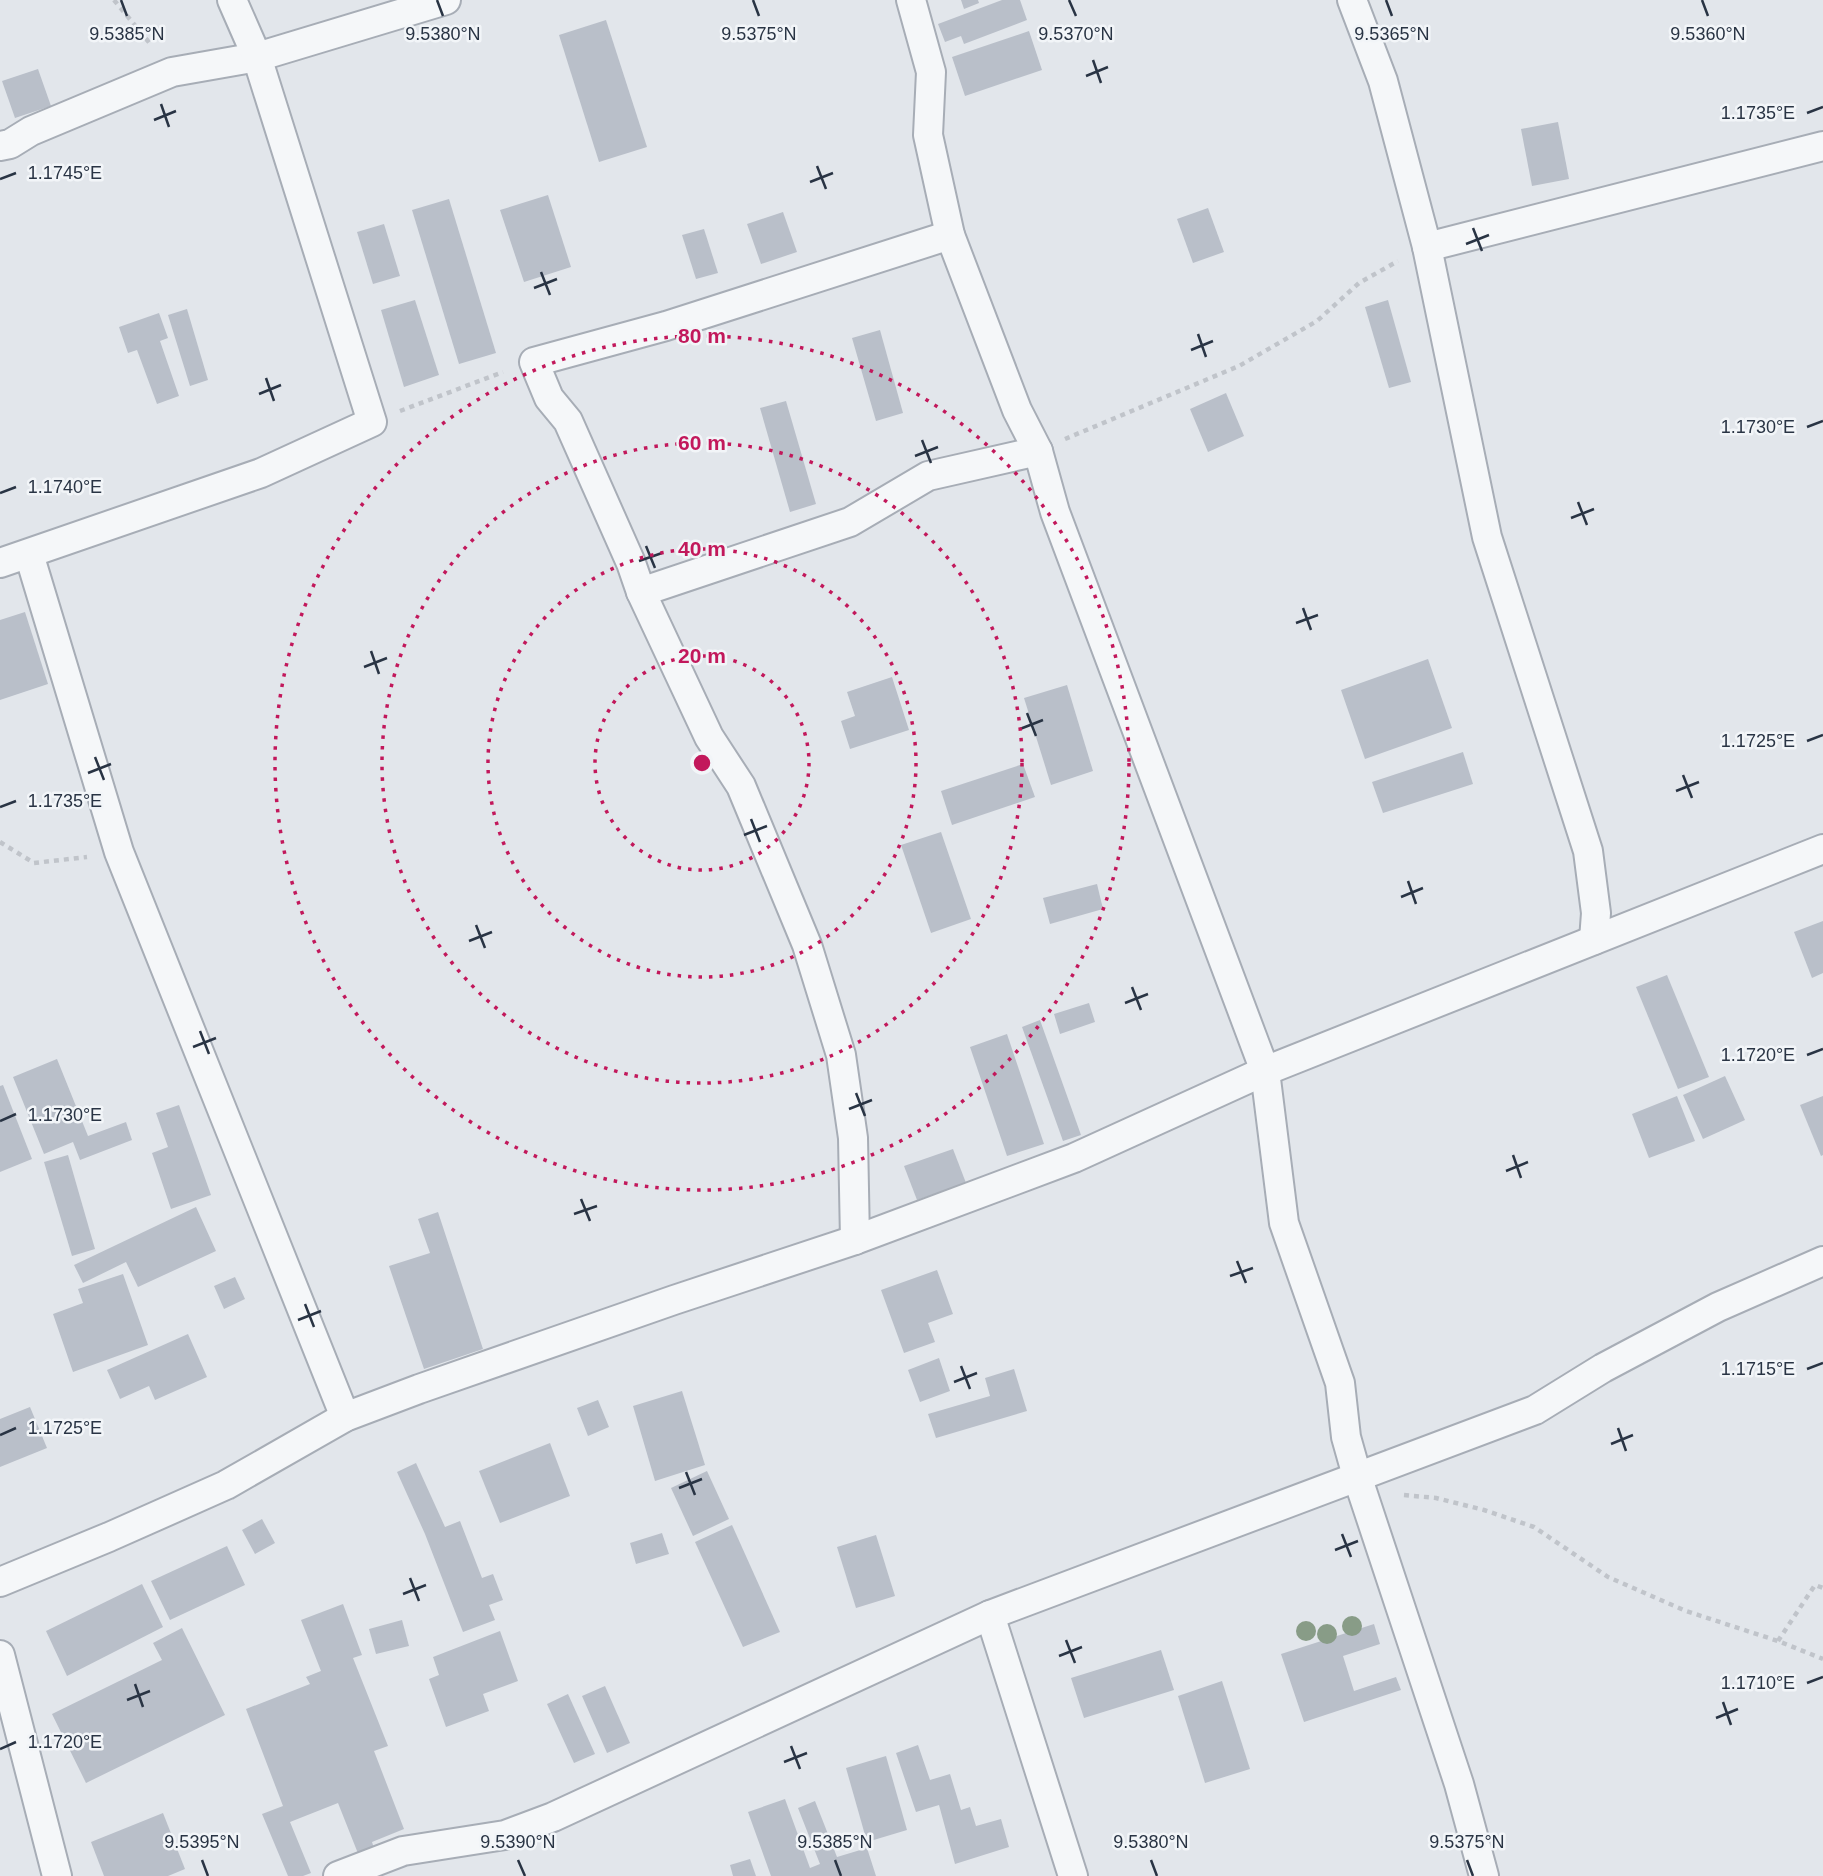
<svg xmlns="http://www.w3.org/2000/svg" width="1823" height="1876" font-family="Arial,sans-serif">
  <rect width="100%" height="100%" fill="#e2e6eb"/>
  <!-- building -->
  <g fill="#b9bfc9">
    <polygon points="961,0 978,0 979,3 964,9"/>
    <polygon points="1002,0 1020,0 1027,20 964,44 961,36 945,42 938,24"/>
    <polygon points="606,20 647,147 599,162 559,35"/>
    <polygon points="1029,31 1042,70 965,96 952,57"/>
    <polygon points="38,69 51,106 15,118 2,81"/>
    <polygon points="1558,122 1569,179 1532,186 1521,129"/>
    <polygon points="548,195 571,267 524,282 500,210"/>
    <polygon points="449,199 496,353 459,364 412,210"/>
    <polygon points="1208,208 1224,252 1193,263 1177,219"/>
    <polygon points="783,212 797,252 761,264 747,224"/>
    <polygon points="384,224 400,276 373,284 357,232"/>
    <polygon points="704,229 718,273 696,279 682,235"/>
    <polygon points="415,300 439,375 404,387 381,310"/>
    <polygon points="1388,300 1411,382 1389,388 1365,307"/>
    <polygon points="187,309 208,380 190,386 168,315"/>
    <polygon points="159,313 168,338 160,341 179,396 157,404 137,350 128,353 119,327"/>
    <polygon points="880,330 903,413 876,421 852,338"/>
    <polygon points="1226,393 1244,436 1208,452 1190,409"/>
    <polygon points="786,401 816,504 790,512 760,408"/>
    <polygon points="25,612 48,684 0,700 0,620"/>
    <polygon points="1428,659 1452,728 1365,759 1341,690"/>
    <polygon points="892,677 909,730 850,749 841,721 855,716 847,692"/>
    <polygon points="1067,685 1093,771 1051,785 1024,698"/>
    <polygon points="1463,752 1473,784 1383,813 1372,782"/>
    <polygon points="1023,764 1035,797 952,825 941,791"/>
    <polygon points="941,832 971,919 931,933 901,845"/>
    <polygon points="1097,884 1103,909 1050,924 1043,898"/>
    <polygon points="1823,921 1823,973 1812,978 1794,932"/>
    <polygon points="1667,975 1709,1077 1678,1089 1636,987"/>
    <polygon points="1089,1003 1095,1022 1060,1034 1054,1014"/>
    <polygon points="1040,1020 1081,1135 1063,1141 1022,1027"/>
    <polygon points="1007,1034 1044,1144 1007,1156 970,1047"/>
    <polygon points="57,1059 88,1136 126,1122 132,1140 80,1160 73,1142 44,1154 13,1077"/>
    <polygon points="1725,1076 1745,1120 1703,1139 1683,1095"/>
    <polygon points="3,1085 32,1159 0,1172 0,1086"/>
    <polygon points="1677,1096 1695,1141 1649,1158 1632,1114"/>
    <polygon points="1823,1096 1823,1155 1821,1156 1800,1105"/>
    <polygon points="179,1105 211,1195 171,1209 152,1153 168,1147 156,1113"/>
    <polygon points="953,1149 966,1183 917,1200 904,1166"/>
    <polygon points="68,1155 95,1249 72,1256 44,1162"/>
    <polygon points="196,1207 216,1251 138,1287 126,1262 83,1283 74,1265"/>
    <polygon points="438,1212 483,1349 424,1369 389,1266 430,1253 418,1219"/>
    <polygon points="937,1270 953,1314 928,1323 935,1342 904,1353 881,1290"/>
    <polygon points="123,1274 148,1345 73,1372 53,1314 83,1303 78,1289"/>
    <polygon points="235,1277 245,1299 224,1309 214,1286"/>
    <polygon points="188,1334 207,1377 155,1400 149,1386 120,1399 107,1370"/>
    <polygon points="939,1358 950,1391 920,1402 908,1370"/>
    <polygon points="1014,1369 1027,1411 936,1438 928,1414 990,1396 985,1378"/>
    <polygon points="682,1391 705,1465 655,1481 633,1406"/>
    <polygon points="598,1400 609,1427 588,1436 577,1408"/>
    <polygon points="30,1407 47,1448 0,1467 0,1419"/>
    <polygon points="550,1443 570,1496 500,1523 479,1471"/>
    <polygon points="416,1463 445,1527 460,1521 482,1578 493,1574 503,1600 489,1605 495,1620 463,1632 425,1534 397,1472"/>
    <polygon points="707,1471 729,1519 693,1536 671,1488"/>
    <polygon points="262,1519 275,1543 255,1554 242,1530"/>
    <polygon points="732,1525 780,1632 743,1647 695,1542"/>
    <polygon points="662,1533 669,1554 636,1564 630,1543"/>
    <polygon points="876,1535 895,1596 856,1608 837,1547"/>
    <polygon points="227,1546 245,1585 170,1620 151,1581"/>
    <polygon points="142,1584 163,1627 67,1676 46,1631"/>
    <polygon points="343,1604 362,1655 353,1658 388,1746 374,1751 404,1829 372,1842 376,1855 361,1861 338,1803 290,1822 311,1873 303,1876 288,1876 262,1814 283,1806 246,1709 310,1684 306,1677 321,1671 301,1620"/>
    <polygon points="402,1620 409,1646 376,1654 369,1629"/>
    <polygon points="1374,1624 1380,1644 1343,1656 1354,1691 1396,1677 1401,1690 1304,1722 1281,1654"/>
    <polygon points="182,1628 225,1715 86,1783 52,1714 162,1660 153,1643"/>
    <polygon points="500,1631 518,1681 483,1694 489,1711 446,1727 429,1679 439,1675 433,1657"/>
    <polygon points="1161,1650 1174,1690 1084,1718 1071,1678"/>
    <polygon points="1222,1681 1250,1769 1205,1783 1178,1696"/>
    <polygon points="605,1686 630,1743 607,1753 582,1696"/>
    <polygon points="568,1694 595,1754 574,1763 547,1704"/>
    <polygon points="918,1745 930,1780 950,1774 961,1810 970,1807 976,1826 1001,1819 1009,1847 955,1864 939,1805 916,1812 896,1753"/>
    <polygon points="886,1756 907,1830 867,1842 846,1768"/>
    <polygon points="785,1799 810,1868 820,1864 798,1808 815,1801 837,1857 867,1848 876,1876 771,1876 748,1812"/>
    <polygon points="163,1813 185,1869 168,1876 104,1876 91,1842"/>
    <polygon points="750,1859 756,1876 733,1876 730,1865"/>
  </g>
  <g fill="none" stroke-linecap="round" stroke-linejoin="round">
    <!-- minor casing -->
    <g stroke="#a7adb6" stroke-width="32">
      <g id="minor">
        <polyline points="911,0 931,72 928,135 950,235 1017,410 1038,451 1055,512 1265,1071 1284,1223 1340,1383 1346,1437 1357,1476 1459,1784 1484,1876"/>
        <polyline points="1352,0 1383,81 1427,247 1487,537 1588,851 1596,913 1594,940"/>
        <polyline points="0,146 10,144 31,131 172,72 257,57 446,0"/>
        <polyline points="1427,247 1823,146"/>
        <polyline points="29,554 119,852 345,1417"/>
        <polyline points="0,563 261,473 372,422 257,57 232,0"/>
        <polyline points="641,592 850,522 928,476 1038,451"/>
        <polyline points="855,1240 853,1138 841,1055 807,945 741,786 709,737 641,592 631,563 568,421 549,398 534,362 666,326 950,235"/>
        <polyline points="0,1582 109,1537 226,1485 345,1417 419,1389 674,1300 855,1240 1074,1158 1265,1071 1823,849"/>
        <polyline points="990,1615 1073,1876"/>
        <polyline points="0,1655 57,1876"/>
        <polyline points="338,1876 403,1851 505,1835 553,1817 990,1615 1535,1410 1603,1368 1718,1307 1823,1261"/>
      </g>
    </g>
    <!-- path -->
    <g stroke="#c0c4ca" stroke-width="4.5" stroke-dasharray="5 5" stroke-linecap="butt">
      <polyline points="114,0 152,46"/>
      <polyline points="400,411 503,372"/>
      <polyline points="1065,439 1239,366 1317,321 1359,283 1398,261"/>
      <polyline points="0,842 34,863 87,857"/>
      <polyline points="1404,1495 1436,1498 1484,1510 1534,1527 1608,1577 1686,1611 1778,1641 1823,1659"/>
      <polyline points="1778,1641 1815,1585 1823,1588"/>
    </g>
    <!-- minor -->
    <use href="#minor" stroke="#f5f7f9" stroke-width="28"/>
  </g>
  <!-- trees -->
  <g fill="#889c87">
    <circle cx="1352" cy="1626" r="10"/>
    <circle cx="1306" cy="1631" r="10"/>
    <circle cx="1327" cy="1634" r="10"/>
  </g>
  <!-- ticks -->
  <path fill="none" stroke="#293444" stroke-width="2.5" d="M121 0 127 16M437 0 443 16M753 0 759 16M1069 0 1076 16M1386 0 1392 16M1702 0 1708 16M1093 60 1101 83M1086 76 1108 67M161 104 169 127M1807 113 1823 107M154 120 176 111M817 166 826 189M0 179 16 173M810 182 833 173M1473 228 1482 251M1466 244 1489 235M541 272 550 295M534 288 557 279M1198 334 1206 357M1191 350 1213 341M266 378 274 401M259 394 281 385M1807 427 1823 421M922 440 931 463M915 456 938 447M0 493 16 487M1578 502 1587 525M1571 518 1594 509M646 546 655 568M639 561 662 553M1303 608 1311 630M1296 623 1318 615M371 651 379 674M364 667 387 658M1027 713 1036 736M1020 729 1043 720M1807 741 1823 735M95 757 104 780M88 773 111 764M1683 775 1692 798M1676 791 1699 782M0 807 16 801M751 819 760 842M744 835 767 826M1408 881 1416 904M1401 897 1423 888M476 925 485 948M469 941 492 932M1132 987 1141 1010M1125 1003 1148 994M200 1031 209 1054M193 1047 216 1038M1807 1055 1823 1049M856 1093 865 1116M849 1109 872 1100M0 1121 16 1114M1513 1155 1521 1178M1506 1171 1528 1162M581 1199 590 1221M574 1214 597 1206M1237 1261 1246 1283M1230 1276 1253 1268M305 1304 314 1327M298 1320 321 1311M961 1366 970 1389M1807 1369 1823 1363M954 1382 977 1373M1618 1428 1626 1451M0 1435 16 1428M1611 1444 1633 1435M686 1472 695 1495M679 1488 702 1479M1342 1534 1351 1557M1335 1550 1358 1541M410 1578 419 1601M403 1594 426 1585M1066 1640 1075 1663M1059 1656 1082 1647M1807 1683 1823 1677M135 1684 143 1707M127 1700 150 1691M1723 1702 1731 1725M1716 1718 1738 1709M791 1746 800 1769M0 1749 16 1742M784 1762 807 1753M202 1860 208 1876M518 1860 525 1876M835 1860 841 1876M1151 1860 1157 1876M1467 1860 1473 1876"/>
  <!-- distance rings -->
  <g fill="none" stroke="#c2185b" stroke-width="3.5" stroke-dasharray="3.5 7">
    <circle cx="702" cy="763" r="107"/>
    <circle cx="702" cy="763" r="214"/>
    <circle cx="702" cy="763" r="320"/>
    <circle cx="702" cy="763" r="427"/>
  </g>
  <g font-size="18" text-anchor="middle" fill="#293444" stroke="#f2f5f8" stroke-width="5" stroke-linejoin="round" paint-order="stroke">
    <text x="127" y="40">9.5385°N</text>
    <text x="443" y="40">9.5380°N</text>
    <text x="759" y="40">9.5375°N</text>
    <text x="1076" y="40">9.5370°N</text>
    <text x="1392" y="40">9.5365°N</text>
    <text x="1708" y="40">9.5360°N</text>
    <text x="1758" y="119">1.1735°E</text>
    <text x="65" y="179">1.1745°E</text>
    <text x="1758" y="433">1.1730°E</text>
    <text x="65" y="493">1.1740°E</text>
    <text x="1758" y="747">1.1725°E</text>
    <text x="65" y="807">1.1735°E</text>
    <text x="1758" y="1061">1.1720°E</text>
    <text x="65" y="1121">1.1730°E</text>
    <text x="1758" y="1375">1.1715°E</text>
    <text x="65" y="1434">1.1725°E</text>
    <text x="1758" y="1689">1.1710°E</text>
    <text x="65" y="1748">1.1720°E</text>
    <text x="202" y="1848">9.5395°N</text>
    <text x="518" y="1848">9.5390°N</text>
    <text x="835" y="1848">9.5385°N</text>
    <text x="1151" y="1848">9.5380°N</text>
    <text x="1467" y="1848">9.5375°N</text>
  </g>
  <circle cx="702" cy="763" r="10" fill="#c2185b" stroke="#f2f5f8" stroke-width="3.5"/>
  <g font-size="21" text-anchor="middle" font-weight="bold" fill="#c2185b" stroke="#f2f5f8" stroke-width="5" stroke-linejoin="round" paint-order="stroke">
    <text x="702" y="343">80 m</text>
    <text x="702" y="450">60 m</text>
    <text x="702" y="556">40 m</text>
    <text x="702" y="663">20 m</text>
  </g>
</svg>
